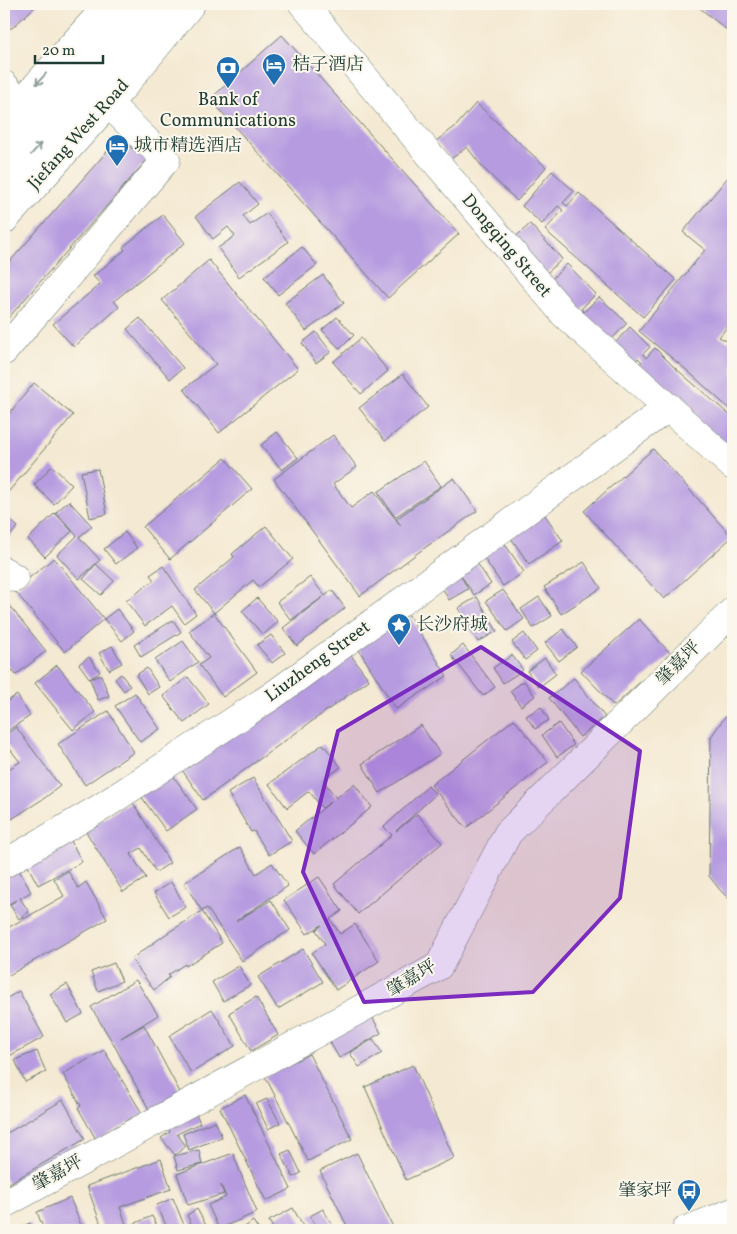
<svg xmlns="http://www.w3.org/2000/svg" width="737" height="1234" font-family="Vollkorn,'Noto Serif SC',serif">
  <rect width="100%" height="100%" fill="#fbf7ec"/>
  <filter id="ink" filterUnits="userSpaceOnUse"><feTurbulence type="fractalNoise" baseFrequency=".02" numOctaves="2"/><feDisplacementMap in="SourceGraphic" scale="10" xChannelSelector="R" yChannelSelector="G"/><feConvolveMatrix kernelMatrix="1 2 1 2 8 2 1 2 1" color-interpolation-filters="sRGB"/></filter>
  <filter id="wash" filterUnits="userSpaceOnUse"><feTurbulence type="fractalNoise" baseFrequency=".0096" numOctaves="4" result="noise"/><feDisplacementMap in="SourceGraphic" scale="20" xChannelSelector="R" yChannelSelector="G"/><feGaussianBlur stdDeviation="1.12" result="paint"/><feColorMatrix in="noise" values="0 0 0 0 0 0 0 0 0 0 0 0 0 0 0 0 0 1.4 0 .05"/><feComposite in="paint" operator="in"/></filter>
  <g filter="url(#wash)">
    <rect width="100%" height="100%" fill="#f4e9d2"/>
    <g id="blocks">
      <!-- building -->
      <g fill="#b69be0">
        <polygon points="4,4 38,4 12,28 4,28"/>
        <polygon points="695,4 733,4 733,35"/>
        <polygon points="282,35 459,234 388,298 210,99"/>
        <polygon points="476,103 546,167 517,201 483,168 467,147 451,159 436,141 456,126"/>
        <polygon points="119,138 147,160 4,323 4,268"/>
        <polygon points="552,171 574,191 563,203 567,206 579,193 676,280 643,317 545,230 563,210 558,206 542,224 522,206"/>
        <polygon points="733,171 733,320 719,337 733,344 733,412 690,373 639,331 705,250 683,232"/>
        <polygon points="240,182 258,204 243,216 250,225 267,213 288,242 239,277 218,248 235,236 228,227 213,239 196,216"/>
        <polygon points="163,215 185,243 114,301 119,307 74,347 53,324 100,284 93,276 125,250 123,247"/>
        <polygon points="530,224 562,259 547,273 552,279 567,264 596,294 581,309 584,312 599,297 627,323 611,340 614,344 630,327 650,347 643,354 646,358 655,348 674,367 733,418 733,455 636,367 642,362 638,358 631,365 511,241"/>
        <polygon points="302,247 317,265 278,295 264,277"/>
        <polygon points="209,260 298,369 219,433 184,389 216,364 162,300"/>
        <polygon points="323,275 344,303 306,331 285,303"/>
        <polygon points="337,317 354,335 340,349 322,330"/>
        <polygon points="140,318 183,368 170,379 127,329"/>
        <polygon points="316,332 331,352 316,363 302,343"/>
        <polygon points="361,338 388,371 361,394 333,362"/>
        <polygon points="403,374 428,407 385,441 359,408"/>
        <polygon points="34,383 73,415 4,497 4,420"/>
        <polygon points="277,432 298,458 282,470 261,445"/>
        <polygon points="333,435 357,467 333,484 351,508 374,491 401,526 396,519 454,478 477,511 419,552 360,596 274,479"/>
        <polygon points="653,449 732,537 664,599 584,511"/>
        <polygon points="225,458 252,489 170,559 143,527"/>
        <polygon points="424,461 441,486 395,517 378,492"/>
        <polygon points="52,466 72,485 54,504 34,485"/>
        <polygon points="98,469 107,514 90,518 81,472"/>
        <polygon points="69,501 92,526 79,537 100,560 79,579 57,555 77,536 56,512"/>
        <polygon points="540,508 563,541 529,564 506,531"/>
        <polygon points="55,513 72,531 45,557 28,539"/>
        <polygon points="4,514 18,527 4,542"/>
        <polygon points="266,526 293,559 259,587 253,580 214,613 257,672 223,697 199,665 209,658 189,631 214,613 195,590 234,557 232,554"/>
        <polygon points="125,532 137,548 116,564 104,549"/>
        <polygon points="500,537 524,572 503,586 479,551"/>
        <polygon points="473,557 491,584 474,595 460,574 468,589 449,600 438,580"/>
        <polygon points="54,558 104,619 117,609 134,631 122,641 104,619 65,652 14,590"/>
        <polygon points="584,562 601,588 561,614 544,587"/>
        <polygon points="96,564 114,581 101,595 83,579"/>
        <polygon points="163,566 196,614 184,623 172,606 145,626 126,601 154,580 150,575"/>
        <polygon points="310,577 325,596 332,590 345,608 297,646 283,628 323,597 291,620 277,602"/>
        <polygon points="503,590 524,619 507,631 486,601"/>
        <polygon points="477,597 497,631 478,642 458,608"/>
        <polygon points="539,597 552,616 533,628 521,609"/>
        <polygon points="257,598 278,622 263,635 242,611"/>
        <polygon points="4,599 46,651 16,675 4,660"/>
        <polygon points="405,609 447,676 396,709 354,642"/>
        <polygon points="639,619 671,654 614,706 581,671"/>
        <polygon points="173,620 181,632 141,657 134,645"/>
        <polygon points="563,629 577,647 559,661 545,643"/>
        <polygon points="524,633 537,651 525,660 512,642"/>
        <polygon points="271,635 285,653 272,663 257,645"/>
        <polygon points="183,641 198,662 170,682 155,660"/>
        <polygon points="463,645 495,687 483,696 451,655"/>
        <polygon points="112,646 122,663 109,670 99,653"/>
        <polygon points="345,647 369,680 203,800 180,767"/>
        <polygon points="512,655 523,670 503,683 493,668"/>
        <polygon points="89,657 100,672 90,679 79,664"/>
        <polygon points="545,658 556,674 539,687 527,671"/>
        <polygon points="57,665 95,712 73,730 35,683"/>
        <polygon points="147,668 159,687 148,694 136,675"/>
        <polygon points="121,674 130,686 124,691 115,679"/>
        <polygon points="101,675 109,696 98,700 90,679"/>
        <polygon points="188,677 209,704 184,723 163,696"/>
        <polygon points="574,678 605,717 580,737 549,698"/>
        <polygon points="524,681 535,696 521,706 510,691"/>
        <polygon points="135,693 160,729 140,742 115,706"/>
        <polygon points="17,695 30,716 4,733 4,703"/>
        <polygon points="541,707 549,720 535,729 526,716"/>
        <polygon points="108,711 134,752 85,785 58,744"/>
        <polygon points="733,712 733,903 720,890 709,876 711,737 724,718"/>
        <polygon points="514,719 548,762 466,828 431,785"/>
        <polygon points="559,723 574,745 557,757 542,735"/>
        <polygon points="421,725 440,754 380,793 362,764"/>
        <polygon points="16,727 60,786 46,797 4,824 4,772 20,762 4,741 4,736"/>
        <polygon points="323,744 341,767 323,780 336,798 354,784 372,807 314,854 295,831 332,801 322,808 309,791 287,808 269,784"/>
        <polygon points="169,770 197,809 166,831 138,792"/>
        <polygon points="253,778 292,841 269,855 254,831 251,832 228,793"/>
        <polygon points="428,786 436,794 396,831 417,814 442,843 358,914 334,884 392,835 384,827"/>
        <polygon points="132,801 170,863 156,872 141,848 131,854 146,878 123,892 85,830"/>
        <polygon points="68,835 82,862 38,885 24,859"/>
        <polygon points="240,847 256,874 272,863 288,886 236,921 271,900 290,930 242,961 207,908 202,911 184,883"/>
        <polygon points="17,866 31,892 20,898 29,912 19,919 10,905 16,900 4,907 4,874"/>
        <polygon points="68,871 78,888 86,882 107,919 4,978 4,930 64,896 54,879"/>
        <polygon points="319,877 342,911 330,919 340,934 355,924 379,961 336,990 312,953 325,944 316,930 322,925 307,934 284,900"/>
        <polygon points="171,882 186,907 169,917 154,893"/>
        <polygon points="202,911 222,943 186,966 185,964 168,975 170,977 154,990 131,959 166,934"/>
        <polygon points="303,949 323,982 278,1009 258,977"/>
        <polygon points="114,963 122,981 98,991 91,972"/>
        <polygon points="239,966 250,985 223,1001 212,982"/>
        <polygon points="136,980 158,1015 121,1038 144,1025 183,1098 152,1115 113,1043 91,1007"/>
        <polygon points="67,984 83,1014 67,1023 50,994"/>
        <polygon points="19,991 44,1037 4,1059 4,1000"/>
        <polygon points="256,997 278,1035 251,1051 229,1013"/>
        <polygon points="212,1009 235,1046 191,1073 169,1036"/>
        <polygon points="369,1011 381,1033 339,1058 326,1035"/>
        <polygon points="373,1039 382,1053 359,1067 350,1053"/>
        <polygon points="104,1050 143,1115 97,1141 78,1108 81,1106 63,1074"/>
        <polygon points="37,1051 46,1072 25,1082 15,1060"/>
        <polygon points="309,1054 352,1139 308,1161 265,1076"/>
        <polygon points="413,1065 454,1158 406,1180 365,1087"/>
        <polygon points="245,1095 291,1189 266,1201 220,1108"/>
        <polygon points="267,1099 280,1123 268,1129 256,1104"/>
        <polygon points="63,1100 85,1139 8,1184 4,1177 4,1135"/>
        <polygon points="194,1109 200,1123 177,1134 186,1146 175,1155 161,1138 170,1132 166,1123"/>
        <polygon points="215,1121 222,1137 189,1150 183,1134"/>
        <polygon points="199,1150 202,1164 178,1170 174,1156"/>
        <polygon points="290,1150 301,1173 293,1177 281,1154"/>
        <polygon points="233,1153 241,1174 257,1212 219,1229 208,1205 226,1197 221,1185 224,1194 188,1205 177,1174"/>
        <polygon points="357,1153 393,1227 387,1230 349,1230 320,1171"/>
        <polygon points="161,1159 171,1189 120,1207 127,1227 119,1230 103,1230 87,1186"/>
        <polygon points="70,1198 83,1230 44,1230 37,1212"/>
        <polygon points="173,1198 186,1230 168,1230 157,1205"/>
        <polygon points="293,1208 305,1230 274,1230 269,1221"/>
        <polygon points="197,1209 207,1227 201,1230 194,1230 187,1215"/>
        <polygon points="323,1209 335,1230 318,1230 310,1216"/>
        <polygon points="152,1216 159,1230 131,1230 129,1226"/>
        <polygon points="253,1221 259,1230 244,1230 242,1229"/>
        <polygon points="30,1223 33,1230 14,1230"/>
      </g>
    </g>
  </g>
  <g filter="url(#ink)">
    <use href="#blocks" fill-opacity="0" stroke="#6a796b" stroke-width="1"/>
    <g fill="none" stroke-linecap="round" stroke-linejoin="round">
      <!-- minor casing -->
      <g stroke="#6a796b" stroke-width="29">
        <g id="minor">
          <polyline points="303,4 564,314 733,466"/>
          <polyline points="4,85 20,103"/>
          <polyline points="4,155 135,4"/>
          <polyline points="4,186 104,71 165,4"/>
          <polyline points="4,351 166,160 108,103"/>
          <polyline points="4,571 15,578"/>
          <polyline points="4,864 100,808 272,696 669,407"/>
          <polyline points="4,1204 439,966 508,833 733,611"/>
        </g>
      </g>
      <!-- major casing -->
      <g stroke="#6a796b" stroke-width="29">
        <g id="major">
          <polyline points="4,122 109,4"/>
          <polyline points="4,220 122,88 191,4"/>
          <polyline points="686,1230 733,1212"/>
        </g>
      </g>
      <!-- minor -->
      <use href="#minor" stroke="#fff" stroke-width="28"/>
      <!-- major -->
      <use href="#major" stroke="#fff" stroke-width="28"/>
    </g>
    <!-- one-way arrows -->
    <defs><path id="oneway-shaft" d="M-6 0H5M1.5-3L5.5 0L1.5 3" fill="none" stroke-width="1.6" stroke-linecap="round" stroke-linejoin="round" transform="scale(1.25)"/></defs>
    <g stroke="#8f9e9a">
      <use href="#oneway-shaft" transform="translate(41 79) rotate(132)"/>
      <use href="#oneway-shaft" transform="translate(36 149) rotate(-49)"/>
    </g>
  </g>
  <!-- marked area -->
  <path fill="#7b2cbf" fill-opacity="0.2" stroke="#7b2cbf" stroke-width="4" stroke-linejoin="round" d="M481 647 640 751 620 898 533 992 364 1002 303 872 338 731Z"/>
  <!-- icons -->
  <defs>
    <g id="hotel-pin" transform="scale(1.25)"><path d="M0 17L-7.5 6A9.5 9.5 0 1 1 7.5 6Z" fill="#1f6fb2" stroke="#fbf7ec"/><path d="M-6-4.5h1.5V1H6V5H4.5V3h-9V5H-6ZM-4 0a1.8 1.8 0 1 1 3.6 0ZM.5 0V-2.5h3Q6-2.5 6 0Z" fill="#fff"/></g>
    <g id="bank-pin" transform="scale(1.25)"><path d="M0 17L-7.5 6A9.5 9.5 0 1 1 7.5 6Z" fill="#1f6fb2" stroke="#fbf7ec"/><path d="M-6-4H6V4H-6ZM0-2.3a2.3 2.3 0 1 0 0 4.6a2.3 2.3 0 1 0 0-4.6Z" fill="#fff"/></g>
    <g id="sight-pin" transform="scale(1.25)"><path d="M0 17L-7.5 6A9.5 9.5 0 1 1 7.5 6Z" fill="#1f6fb2" stroke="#fbf7ec"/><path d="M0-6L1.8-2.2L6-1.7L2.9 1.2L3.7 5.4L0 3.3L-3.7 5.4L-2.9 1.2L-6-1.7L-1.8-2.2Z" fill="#fff"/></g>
    <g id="bus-pin" transform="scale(1.25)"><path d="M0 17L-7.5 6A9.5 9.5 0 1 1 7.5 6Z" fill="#1f6fb2" stroke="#fbf7ec"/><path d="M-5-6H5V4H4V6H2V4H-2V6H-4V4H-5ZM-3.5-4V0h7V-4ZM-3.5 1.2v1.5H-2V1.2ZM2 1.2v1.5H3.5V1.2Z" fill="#fff"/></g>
  </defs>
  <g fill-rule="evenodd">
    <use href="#hotel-pin" x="274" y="65"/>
    <use href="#bank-pin" x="228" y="68"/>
    <use href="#hotel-pin" x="117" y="146"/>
    <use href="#sight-pin" x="399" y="625"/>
    <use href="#bus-pin" x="689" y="1191"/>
  </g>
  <g text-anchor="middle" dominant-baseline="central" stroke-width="4" stroke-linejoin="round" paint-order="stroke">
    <!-- poi labels -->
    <g font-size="18" fill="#1f3d34" stroke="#fbf7ec" text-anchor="start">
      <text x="292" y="65">桔子酒店</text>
      <text x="228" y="100" text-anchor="middle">Bank of<tspan x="228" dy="21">Communications</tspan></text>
      <text x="134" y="146">城市精选酒店</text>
      <text x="416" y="625">长沙府城</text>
      <text x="672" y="1191" text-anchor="end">肇家坪</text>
    </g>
    <!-- street labels -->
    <g font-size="18" fill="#1f3d34" stroke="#fbf7ec">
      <text transform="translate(79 135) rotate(-48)">Jiefang West Road</text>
      <text transform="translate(506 246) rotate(50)">Dongqing Street</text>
      <text transform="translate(318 662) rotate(-36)">Liuzheng Street</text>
      <text transform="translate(679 664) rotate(-45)">肇嘉坪</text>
      <text transform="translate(412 979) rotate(-31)">肇嘉坪</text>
      <text transform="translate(58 1174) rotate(-29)">肇嘉坪</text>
    </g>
  </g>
  <!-- margin -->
  <rect width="737" height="1234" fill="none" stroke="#fbf7ec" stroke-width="20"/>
  <!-- scale -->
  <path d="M35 55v8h68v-8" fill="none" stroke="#1f3d34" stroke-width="2.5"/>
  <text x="42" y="55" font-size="15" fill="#1f3d34" stroke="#fbf7ec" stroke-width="4" paint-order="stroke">20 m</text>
</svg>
